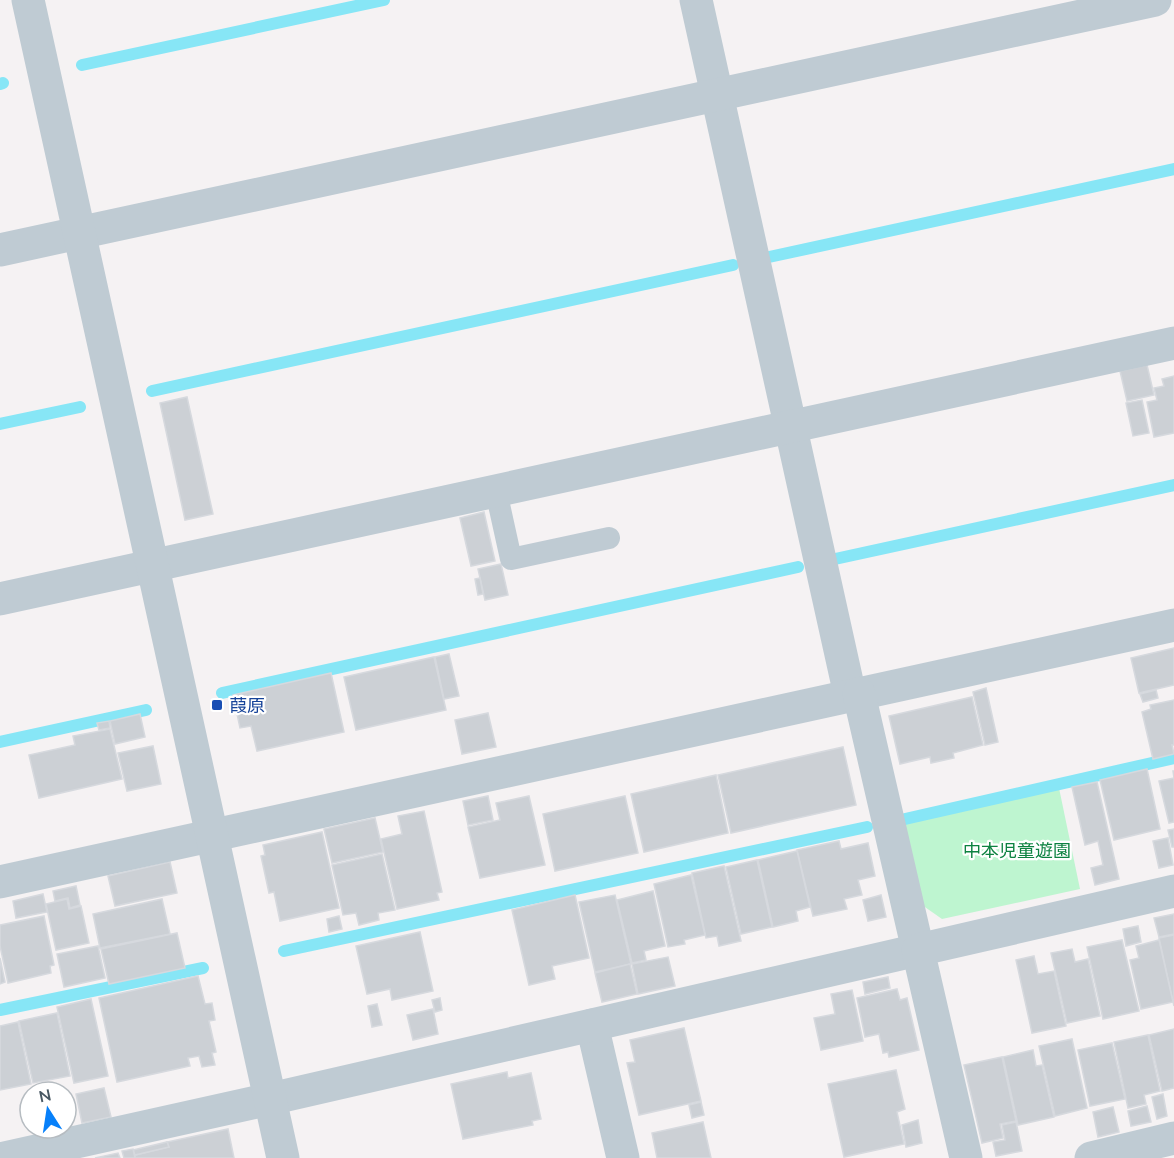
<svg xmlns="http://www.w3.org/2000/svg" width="1174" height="1158" font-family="Mulish,'Noto Sans JP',sans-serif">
  <rect width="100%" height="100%" fill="#f5f2f3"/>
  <!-- green -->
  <polygon fill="#bef5d0" points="1059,788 1080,889 942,919 922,905 904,822"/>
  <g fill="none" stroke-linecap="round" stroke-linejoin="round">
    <!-- stream -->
    <g stroke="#87e6f6" stroke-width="12">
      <polyline points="82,65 384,0"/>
      <polyline points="0,84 3,83"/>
      <polyline points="769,257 1174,169"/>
      <polyline points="152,391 733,265"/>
      <polyline points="0,424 80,407"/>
      <polyline points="835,559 1174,485"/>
      <polyline points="222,693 798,567"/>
      <polyline points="0,742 146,710"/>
      <polyline points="905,819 1174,758"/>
      <polyline points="284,951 867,827"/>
      <polyline points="0,1010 203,968"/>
    </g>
  </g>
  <!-- building -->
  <g fill="#ccd0d5" stroke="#d6d9de" stroke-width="1.5">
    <polygon points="1147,365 1154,395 1127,401 1120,371"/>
    <polygon points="1174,376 1174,433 1154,437 1147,402 1157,400 1154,388 1164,386 1162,379"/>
    <polygon points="187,397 213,514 185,520 160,403"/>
    <polygon points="1142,400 1149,433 1133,436 1126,403"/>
    <polygon points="484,512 495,561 471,566 460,518"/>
    <polygon points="501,564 508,595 485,600 478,569"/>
    <polygon points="480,578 483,594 478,595 475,579"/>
    <polygon points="1174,648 1174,685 1139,693 1131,658"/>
    <polygon points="449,654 459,696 444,699 435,657"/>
    <polygon points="434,657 446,710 356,730 344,677"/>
    <polygon points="331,673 344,732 257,751 251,726 240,728 233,695"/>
    <polygon points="986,688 998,742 985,745 973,692"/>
    <polygon points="1156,690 1158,698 1143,702 1140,694"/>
    <polygon points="972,697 983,745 953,753 954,758 931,763 930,757 900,764 889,716"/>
    <polygon points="1174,700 1174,745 1172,745 1174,754 1153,759 1142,712 1151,709 1150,705"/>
    <polygon points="488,713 496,747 462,754 455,720"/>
    <polygon points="140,714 145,737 115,744 110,721"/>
    <polygon points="109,721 110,728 99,730 97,723"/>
    <polygon points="110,729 122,779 39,798 29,755 75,745 73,736"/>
    <polygon points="153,746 161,784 127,791 118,753"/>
    <polygon points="843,747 856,805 731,833 718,775"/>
    <polygon points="1147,769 1160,829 1114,840 1100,780"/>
    <polygon points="1173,771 1174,771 1174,822 1169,823 1159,781 1174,778"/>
    <polygon points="716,775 728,833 644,852 631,794"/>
    <polygon points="1097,782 1119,879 1095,885 1091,868 1103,865 1098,841 1085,845 1072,787"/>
    <polygon points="488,796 493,820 468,825 463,801"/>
    <polygon points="529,796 545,865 480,878 468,827 500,820 496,803"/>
    <polygon points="625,796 638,853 555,871 543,814"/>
    <polygon points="424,811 442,892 437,893 439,900 397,909 381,839 402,834 398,816"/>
    <polygon points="375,818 383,852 332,863 324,829"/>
    <polygon points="1174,829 1174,847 1172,847 1168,830"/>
    <polygon points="322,832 339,908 280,921 274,892 269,893 261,856 265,855 263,845"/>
    <polygon points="1168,838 1173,865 1159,868 1153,841"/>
    <polygon points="839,841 841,849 868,843 875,876 858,880 862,895 844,899 847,909 813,916 797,850"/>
    <polygon points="797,851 810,907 796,911 798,921 773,927 758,860"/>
    <polygon points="382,854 395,910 378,913 379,920 359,925 356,913 343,915 332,865"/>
    <polygon points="757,860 772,927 741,934 726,867"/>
    <polygon points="170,862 177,893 115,906 108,876"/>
    <polygon points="724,866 741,941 719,946 717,936 706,938 692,873"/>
    <polygon points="691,875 705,935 684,940 685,944 668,947 654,884"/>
    <polygon points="76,886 80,905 70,908 68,898 55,901 53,891"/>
    <polygon points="653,891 665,946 644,951 646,960 632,963 617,900"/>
    <polygon points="43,894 47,912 16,918 13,901"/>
    <polygon points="575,895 589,958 552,966 555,979 529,985 512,910"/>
    <polygon points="615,895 631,964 595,972 579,902"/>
    <polygon points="881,895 886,917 868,921 863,900"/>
    <polygon points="67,899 69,909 81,906 89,943 56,950 46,904"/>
    <polygon points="162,899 170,934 100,948 93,914"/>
    <polygon points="1174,914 1174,934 1159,937 1154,918"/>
    <polygon points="44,916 54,965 50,966 51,973 8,983 0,946 0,925"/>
    <polygon points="339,916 342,929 329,932 327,919"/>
    <polygon points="1138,926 1141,942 1126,946 1123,929"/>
    <polygon points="420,932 433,991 392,1000 390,989 367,994 356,946"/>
    <polygon points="177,933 185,968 109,984 101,949"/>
    <polygon points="1174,935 1174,1006 1159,938"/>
    <polygon points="1122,940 1139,1011 1103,1019 1087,947"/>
    <polygon points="1159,940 1173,1002 1141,1009 1130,960 1139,958 1136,946"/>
    <polygon points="98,946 105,978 64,987 57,954"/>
    <polygon points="1072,949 1075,962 1088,959 1100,1016 1067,1023 1051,953"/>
    <polygon points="1034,956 1038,974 1054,971 1066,1026 1032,1033 1016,960"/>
    <polygon points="668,957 675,986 638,994 632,964"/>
    <polygon points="0,958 5,982 0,984"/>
    <polygon points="630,964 637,994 602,1002 595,973"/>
    <polygon points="198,976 205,1004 212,1003 215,1020 209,1021 216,1052 212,1053 215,1065 202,1067 199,1056 188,1058 190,1066 117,1082 99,998"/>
    <polygon points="888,977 890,988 865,994 863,982"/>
    <polygon points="897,989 900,1000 907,998 919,1050 889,1057 888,1052 883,1053 879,1034 865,1037 857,998"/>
    <polygon points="852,990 863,1041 821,1050 814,1018 835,1014 831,994"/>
    <polygon points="440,998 442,1010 435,1012 432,1000"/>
    <polygon points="91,999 108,1076 74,1083 57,1007"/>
    <polygon points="377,1004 382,1025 372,1027 368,1006"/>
    <polygon points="433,1009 438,1034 413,1040 407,1015"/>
    <polygon points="57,1013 70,1076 33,1083 19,1021"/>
    <polygon points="18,1022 31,1084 0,1090 0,1026"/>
    <polygon points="684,1028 701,1101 639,1115 627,1063 635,1062 630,1040"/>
    <polygon points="1174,1029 1174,1088 1162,1091 1149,1035"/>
    <polygon points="1148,1035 1160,1091 1144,1095 1146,1104 1128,1108 1114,1042"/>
    <polygon points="1072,1039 1087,1108 1055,1116 1039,1046"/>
    <polygon points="1112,1043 1125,1099 1090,1106 1078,1050"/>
    <polygon points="1033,1050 1036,1066 1042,1065 1054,1117 1018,1125 1003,1057"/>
    <polygon points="1002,1057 1016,1121 1000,1124 1003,1138 982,1143 964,1065"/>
    <polygon points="896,1070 905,1109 897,1112 904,1144 844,1157 828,1084"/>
    <polygon points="507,1072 508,1078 531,1073 541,1119 532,1121 533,1125 463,1139 451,1084"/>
    <polygon points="104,1088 111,1117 82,1123 76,1094"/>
    <polygon points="1163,1094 1167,1116 1157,1119 1152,1097"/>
    <polygon points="701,1102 704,1115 692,1118 689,1105"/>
    <polygon points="1147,1106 1151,1122 1131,1126 1128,1111"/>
    <polygon points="1113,1107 1119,1132 1098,1137 1093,1112"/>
    <polygon points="918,1120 922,1143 906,1147 902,1125"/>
    <polygon points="703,1122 711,1158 657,1158 652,1133"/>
    <polygon points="1016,1122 1022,1151 996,1156 993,1142 1005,1140 1002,1125"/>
    <polygon points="228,1129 234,1158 135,1158 135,1155 169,1147 167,1142"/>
    <polygon points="167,1142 169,1147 135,1155 133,1150"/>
    <polygon points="133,1149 135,1158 124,1158 122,1151"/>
    <polygon points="118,1153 120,1158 95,1158"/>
  </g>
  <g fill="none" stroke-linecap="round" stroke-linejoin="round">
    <!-- service -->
    <polyline stroke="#bfcbd3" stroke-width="22" points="496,491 511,559 609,538"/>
    <!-- minor -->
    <g stroke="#bfcbd3" stroke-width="33">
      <polyline points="696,0 850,695"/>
      <polyline points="0,250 1155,0"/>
      <polyline points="0,599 1174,343"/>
      <polyline points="0,882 1174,625"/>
      <polyline points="592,1025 623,1158"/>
      <polyline points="4,1158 270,1099 918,950 859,694"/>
      <polyline points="966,1158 918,950 1174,891"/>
      <polyline points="1091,1158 1174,1138"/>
    </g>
    <!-- tertiary -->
    <polyline stroke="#bfcbd3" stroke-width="33" points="28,0 283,1158"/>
  </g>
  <!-- markers -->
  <rect fill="#1a4fb4" stroke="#fff" stroke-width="2" x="211" y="699" width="12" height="12" rx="3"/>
  <g text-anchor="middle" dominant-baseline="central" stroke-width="4.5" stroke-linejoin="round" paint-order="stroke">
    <!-- transit labels -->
    <g font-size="18" fill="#164399" stroke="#fff" text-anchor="start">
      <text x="229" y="705">葭原</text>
    </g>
    <!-- park labels -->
    <g font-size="18" fill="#0d8241" stroke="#fff">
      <text x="1017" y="850">中本児童遊園</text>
    </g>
  </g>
  <!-- north arrow -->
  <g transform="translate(48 1110) rotate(348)"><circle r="28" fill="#ffffff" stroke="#b6bcc1" stroke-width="1.5"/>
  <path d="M0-4.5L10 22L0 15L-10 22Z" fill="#0780fa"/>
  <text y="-9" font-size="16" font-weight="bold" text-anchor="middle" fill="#485863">N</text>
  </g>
</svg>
